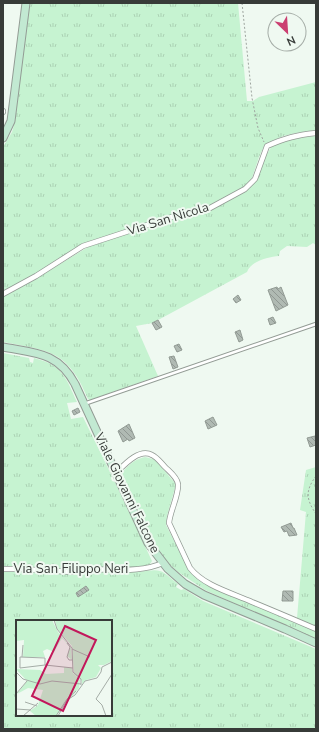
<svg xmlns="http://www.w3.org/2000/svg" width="319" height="732" font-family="'Nunito Sans',sans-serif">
  <defs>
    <pattern id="grass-tufts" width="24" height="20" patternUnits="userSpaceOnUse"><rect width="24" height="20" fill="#c6f3d1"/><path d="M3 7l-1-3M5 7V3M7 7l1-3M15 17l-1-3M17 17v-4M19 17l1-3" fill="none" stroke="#abd1b4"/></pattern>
    <pattern id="building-back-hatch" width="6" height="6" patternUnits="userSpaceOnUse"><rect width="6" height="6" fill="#b0bab3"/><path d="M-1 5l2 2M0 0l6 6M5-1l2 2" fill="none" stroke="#909893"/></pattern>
  </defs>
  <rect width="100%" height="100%" fill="#eff9f1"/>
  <!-- grass -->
  <g fill="url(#grass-tufts)" fill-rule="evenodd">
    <polygon points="30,3 238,3 247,101 253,101 259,97 316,82 316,130 296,133 283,136 269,143 264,146 259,157 252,178 243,189 211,206 182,212 83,244 36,275 3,292 3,147 12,132 14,125"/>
    <path d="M316 136V245L313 243 307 247 287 246 280 251 279 256C268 257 251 261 247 272L160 319 152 323 136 326 158 376 90 400 88 399C68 350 49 351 3 342V296L37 278 93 244 176 218 211 210 249 189 257 178 264 158 272 146 288 139Z"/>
    <path d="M3 353 29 358 30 362 33 363 34 358C63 365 66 378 77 402L67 403 71 419 83 417 112 476 111 478 112 481 115 482 152 561C149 567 144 566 137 566L138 572C162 569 159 568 178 584L176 587 181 590 184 589 203 601 316 649V729H3ZM17 621H111V715H17Z"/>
    <path d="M145 457 153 459 157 462 175 483V488L167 516 166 525 188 568 192 574 204 583 316 631V640L205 590 178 572 168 563 154 543 122 473C128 465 135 459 145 457Z"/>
    <polygon points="316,467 316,626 297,618 306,512 300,510 306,470"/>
  </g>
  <!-- building -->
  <g fill="url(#building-back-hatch)" stroke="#929b94">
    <polygon points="277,287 278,289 281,287 288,305 276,311 268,290"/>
    <polygon points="238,295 241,300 236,303 233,299"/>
    <polygon points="273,317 276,323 270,325 268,319"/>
    <polygon points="158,320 162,327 156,330 152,323"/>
    <polygon points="240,330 243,340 239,342 235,332"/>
    <polygon points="179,344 182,350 177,352 174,346"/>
    <polygon points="174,356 178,367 173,369 169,357"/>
    <polygon points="78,408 80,412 74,415 72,411"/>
    <polygon points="213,417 217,425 208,429 205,421"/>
    <polygon points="129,424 135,438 129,441 128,439 123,442 118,431"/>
    <polygon points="315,436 316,445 310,447 307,438"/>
    <polygon points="291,523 293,528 294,528 297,535 289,536 287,531 284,532 281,527"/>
    <polygon points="86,586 89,590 78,597 76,593"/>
    <polygon points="283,591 293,591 293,601 282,601"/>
  </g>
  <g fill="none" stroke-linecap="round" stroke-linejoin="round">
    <!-- lane casing -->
    <g stroke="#929b94" stroke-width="4.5">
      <polyline id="lane" points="84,404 316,324"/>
    </g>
    <!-- street casing -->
    <g stroke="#929b94" stroke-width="6">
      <g id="street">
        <polyline points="3,111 3,112"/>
        <path d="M3 294 36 276 83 246 181 214 210 208 245 189 255 179 267 146C285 138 297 135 316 133"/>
        <path d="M116 473C124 465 139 448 152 455 157 457 161 463 165 467 170 472 177 477 178 484 179 495 170 511 169 523L190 568C204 586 232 593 252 602 274 611 295 620 316 629"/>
        <path d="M3 569H19L73 572C104 565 131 576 163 563"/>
      </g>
    </g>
    <!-- secondary casing -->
    <g stroke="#929b94" stroke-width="9">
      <g id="secondary">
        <polyline points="3,138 11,121 26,3"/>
        <path d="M3 347C35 353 58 352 75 384L148 543 168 569 185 584 204 595 285 629 316 643"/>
      </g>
    </g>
    <!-- path -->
    <g stroke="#9ea59f" stroke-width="1" stroke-dasharray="2 2" stroke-linecap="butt">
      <polyline points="242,3 252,98 258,128 264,142"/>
      <path d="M316 476C305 491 306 499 316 514"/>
    </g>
    <!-- lane -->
    <use href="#lane" stroke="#fff" stroke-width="2.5"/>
    <!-- street -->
    <use href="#street" stroke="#fff" stroke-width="4.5"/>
    <!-- secondary -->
    <use href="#secondary" stroke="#c2e9d2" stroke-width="7"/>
  </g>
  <g text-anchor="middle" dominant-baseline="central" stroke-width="4" stroke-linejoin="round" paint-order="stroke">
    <!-- street labels -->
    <g font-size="13" fill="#373b38" stroke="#eff9f1">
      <text transform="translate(168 219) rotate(-17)">Via San Nicola</text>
      <text transform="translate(127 493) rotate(64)">Viale Giovanni Falcone</text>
      <text x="71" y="569">Via San Filippo Neri</text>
    </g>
  </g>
  <!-- overview -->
  <g transform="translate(16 620)">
    <rect width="96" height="96" fill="#eff9f1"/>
    <path d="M0 0H36L42 12 55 28 56 40 51 36 54 27 46 18 38 32 31 29 27 31 29 37H7L8 20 0 21ZM39 0H96V41L88 45H82L85 48 80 57 70 60 66 64V61L58 54 56 26 41 9ZM48 47 56 48 57 53 64 60 63 68 40 96H20L14 91 22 85 27 70 12 68 1 74 11 61 0 49 24 50 30 54 48 53Z" fill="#c6f3d1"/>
    <path fill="none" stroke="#a5ada7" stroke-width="1" d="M38 0 41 9 56 28 57 52 65 59V65M51 23 54 27 51 37 53 40H56M56 29 74 37M6 37 7 25M29 45V38L4 37V48L29 45 57 48M0 52 7 59 24 64 36 61 65 64M0 74 11 61M9 82 21 86M0 89 15 90M7 96 22 83M40 96 51 79 60 71M42 96 51 80 59 75 69 61 81 58 85 52 86 47 96 42M90 96 86 85 80 79 96 54"/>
    <path fill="#c2185b" fill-opacity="0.15" stroke="#c2185b" stroke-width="2" d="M49 6 80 20 47 91 16 76Z"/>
    <rect width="96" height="96" fill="none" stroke="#373b38" stroke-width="2"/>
  </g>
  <!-- border -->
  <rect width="319" height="732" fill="none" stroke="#373b38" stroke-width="8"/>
  <!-- north arrow -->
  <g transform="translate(287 32) rotate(155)"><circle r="19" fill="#eff9f1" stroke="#a5ada7"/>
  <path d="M0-3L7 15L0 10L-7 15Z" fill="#cb3f71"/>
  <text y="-6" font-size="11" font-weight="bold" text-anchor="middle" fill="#373b38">N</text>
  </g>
</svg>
